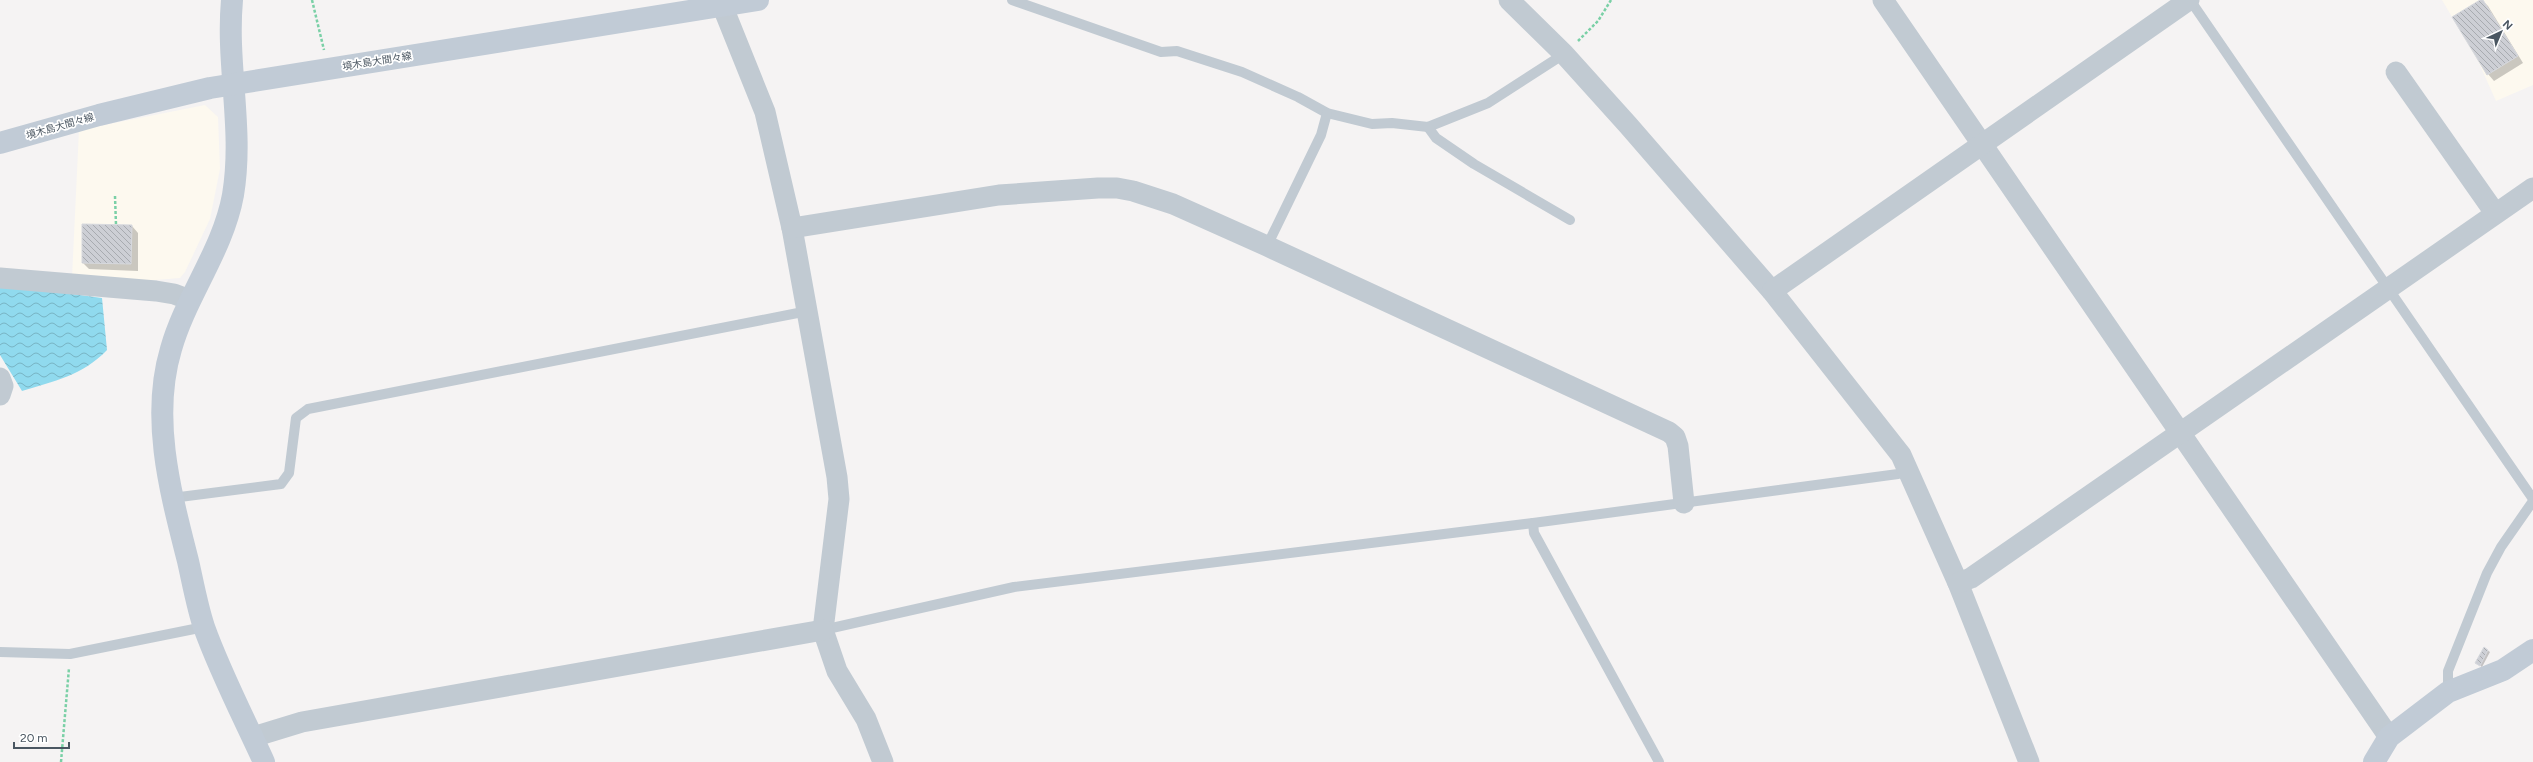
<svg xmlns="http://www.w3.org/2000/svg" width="2533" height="762" font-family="Figtree,'Noto Sans JP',sans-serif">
  <defs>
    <pattern id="water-waves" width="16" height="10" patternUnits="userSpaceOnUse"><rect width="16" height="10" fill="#90daee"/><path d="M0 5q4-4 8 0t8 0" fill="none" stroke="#78b4c4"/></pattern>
    <pattern id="building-back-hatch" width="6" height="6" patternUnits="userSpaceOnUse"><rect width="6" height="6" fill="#cdcfd5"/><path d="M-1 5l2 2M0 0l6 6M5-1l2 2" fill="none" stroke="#a8abb0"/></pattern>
  </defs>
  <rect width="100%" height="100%" fill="#f5f3f3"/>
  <!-- commercial -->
  <g fill="#fdf9ef">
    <polygon points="2442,0 2533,0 2533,85 2496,101 2478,61"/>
    <polygon points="205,105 218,117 220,169 210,219 185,272 180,278 143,281 72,278 79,130"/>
  </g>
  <!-- water -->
  <path fill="url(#water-waves)" d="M0 284 102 298 107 350C82 376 54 381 22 391L0 355Z"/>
  <!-- shadow -->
  <g fill="#0003">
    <polygon points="2482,0 2488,6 2523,63 2494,81 2488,74"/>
    <polygon points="132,226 138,233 138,271 89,269 83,263"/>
    <polygon points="2484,648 2490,652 2482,667 2476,663"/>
  </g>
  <!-- building -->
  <g fill="url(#building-back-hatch)" stroke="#d7d9de">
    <polygon points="2480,0 2483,0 2518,56 2487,75 2452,17"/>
    <polygon points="82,224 132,225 131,264 82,263"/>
    <polygon points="2484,647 2488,650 2480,666 2475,663"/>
  </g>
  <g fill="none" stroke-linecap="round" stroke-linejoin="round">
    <!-- path -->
    <g stroke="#7ad0a6" stroke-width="2.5" stroke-dasharray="3 2" stroke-linecap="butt">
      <polyline points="312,0 324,50"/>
      <polyline points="1578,41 1598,21 1611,0"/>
      <polyline points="115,196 116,225"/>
      <polyline points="61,762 69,668"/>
    </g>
    <!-- lane -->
    <g stroke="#c1cad2" stroke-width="10">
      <polyline points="1012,0 1161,52 1177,51 1242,72 1298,97 1327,113 1372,124 1392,123 1428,127 1488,103 1564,54"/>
      <polyline points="2190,0 2533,499"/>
      <polyline points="1428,127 1436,138 1474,164 1570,220"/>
      <polyline points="1267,246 1321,135 1327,113"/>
      <polyline points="172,498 281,484 289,473 296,418 308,409 808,311"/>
      <polyline points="1533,523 1534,533 1659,762"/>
      <polyline points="823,630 1014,587 1533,523 1898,474 1909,469"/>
      <polyline points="0,652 70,654 204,627"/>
      <polyline points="2448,692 2448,671 2487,573 2501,547 2533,501"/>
    </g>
    <!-- street -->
    <g stroke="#c1cad2" stroke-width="21">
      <polyline points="1509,0 1564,54 1628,125 1772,291 1901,455 1958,583 2029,762"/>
      <polyline points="1883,0 2389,737"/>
      <polyline points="722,5 765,112 792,228 837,477 839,499 823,630 837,671 866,719 883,762"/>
      <polyline points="2396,72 2495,213"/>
      <polyline points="792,228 999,195 1098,188 1117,188 1133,191 1173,204 1267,246 1669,432 1675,437 1678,446 1684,503"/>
      <polyline points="0,278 156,291 174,294 190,300"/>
      <polyline points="1772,291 2189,0"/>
      <polyline points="0,378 3,386 0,395"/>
      <polyline points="1958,583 1971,578 2533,188"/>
      <polyline points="253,737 302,722 823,630"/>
    </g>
    <!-- secondary -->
    <g stroke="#c1cbd6" stroke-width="22">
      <path d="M232 0C226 65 244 130 233 195 223 250 186 296 171 349 150 419 171 494 188 561 193 583 197 606 204 627 220 672 244 718 264 762"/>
      <polyline points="0,143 99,115 210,88 758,0"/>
      <polyline points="2374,762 2389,737 2448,692 2503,670 2533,650"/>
    </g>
  </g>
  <g text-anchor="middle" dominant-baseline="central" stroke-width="3.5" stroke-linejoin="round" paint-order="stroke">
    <!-- street labels -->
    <g font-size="10" fill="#4a5661" stroke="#fff">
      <text transform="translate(377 61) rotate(-9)">境木島大間々線</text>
      <text transform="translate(60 126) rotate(-16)">境木島大間々線</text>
    </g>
  </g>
  <!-- north arrow -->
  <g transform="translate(2501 32) rotate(44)" stroke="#ffffff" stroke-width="3" paint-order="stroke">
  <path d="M0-3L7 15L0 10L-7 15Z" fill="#4a5661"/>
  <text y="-6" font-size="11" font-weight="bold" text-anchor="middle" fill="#4a5661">N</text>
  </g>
  <!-- scale -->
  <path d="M14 742v6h55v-6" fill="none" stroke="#4a5661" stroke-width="2"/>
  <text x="20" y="742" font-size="12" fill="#4a5661" stroke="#ffffff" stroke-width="3" paint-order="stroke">20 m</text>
</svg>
